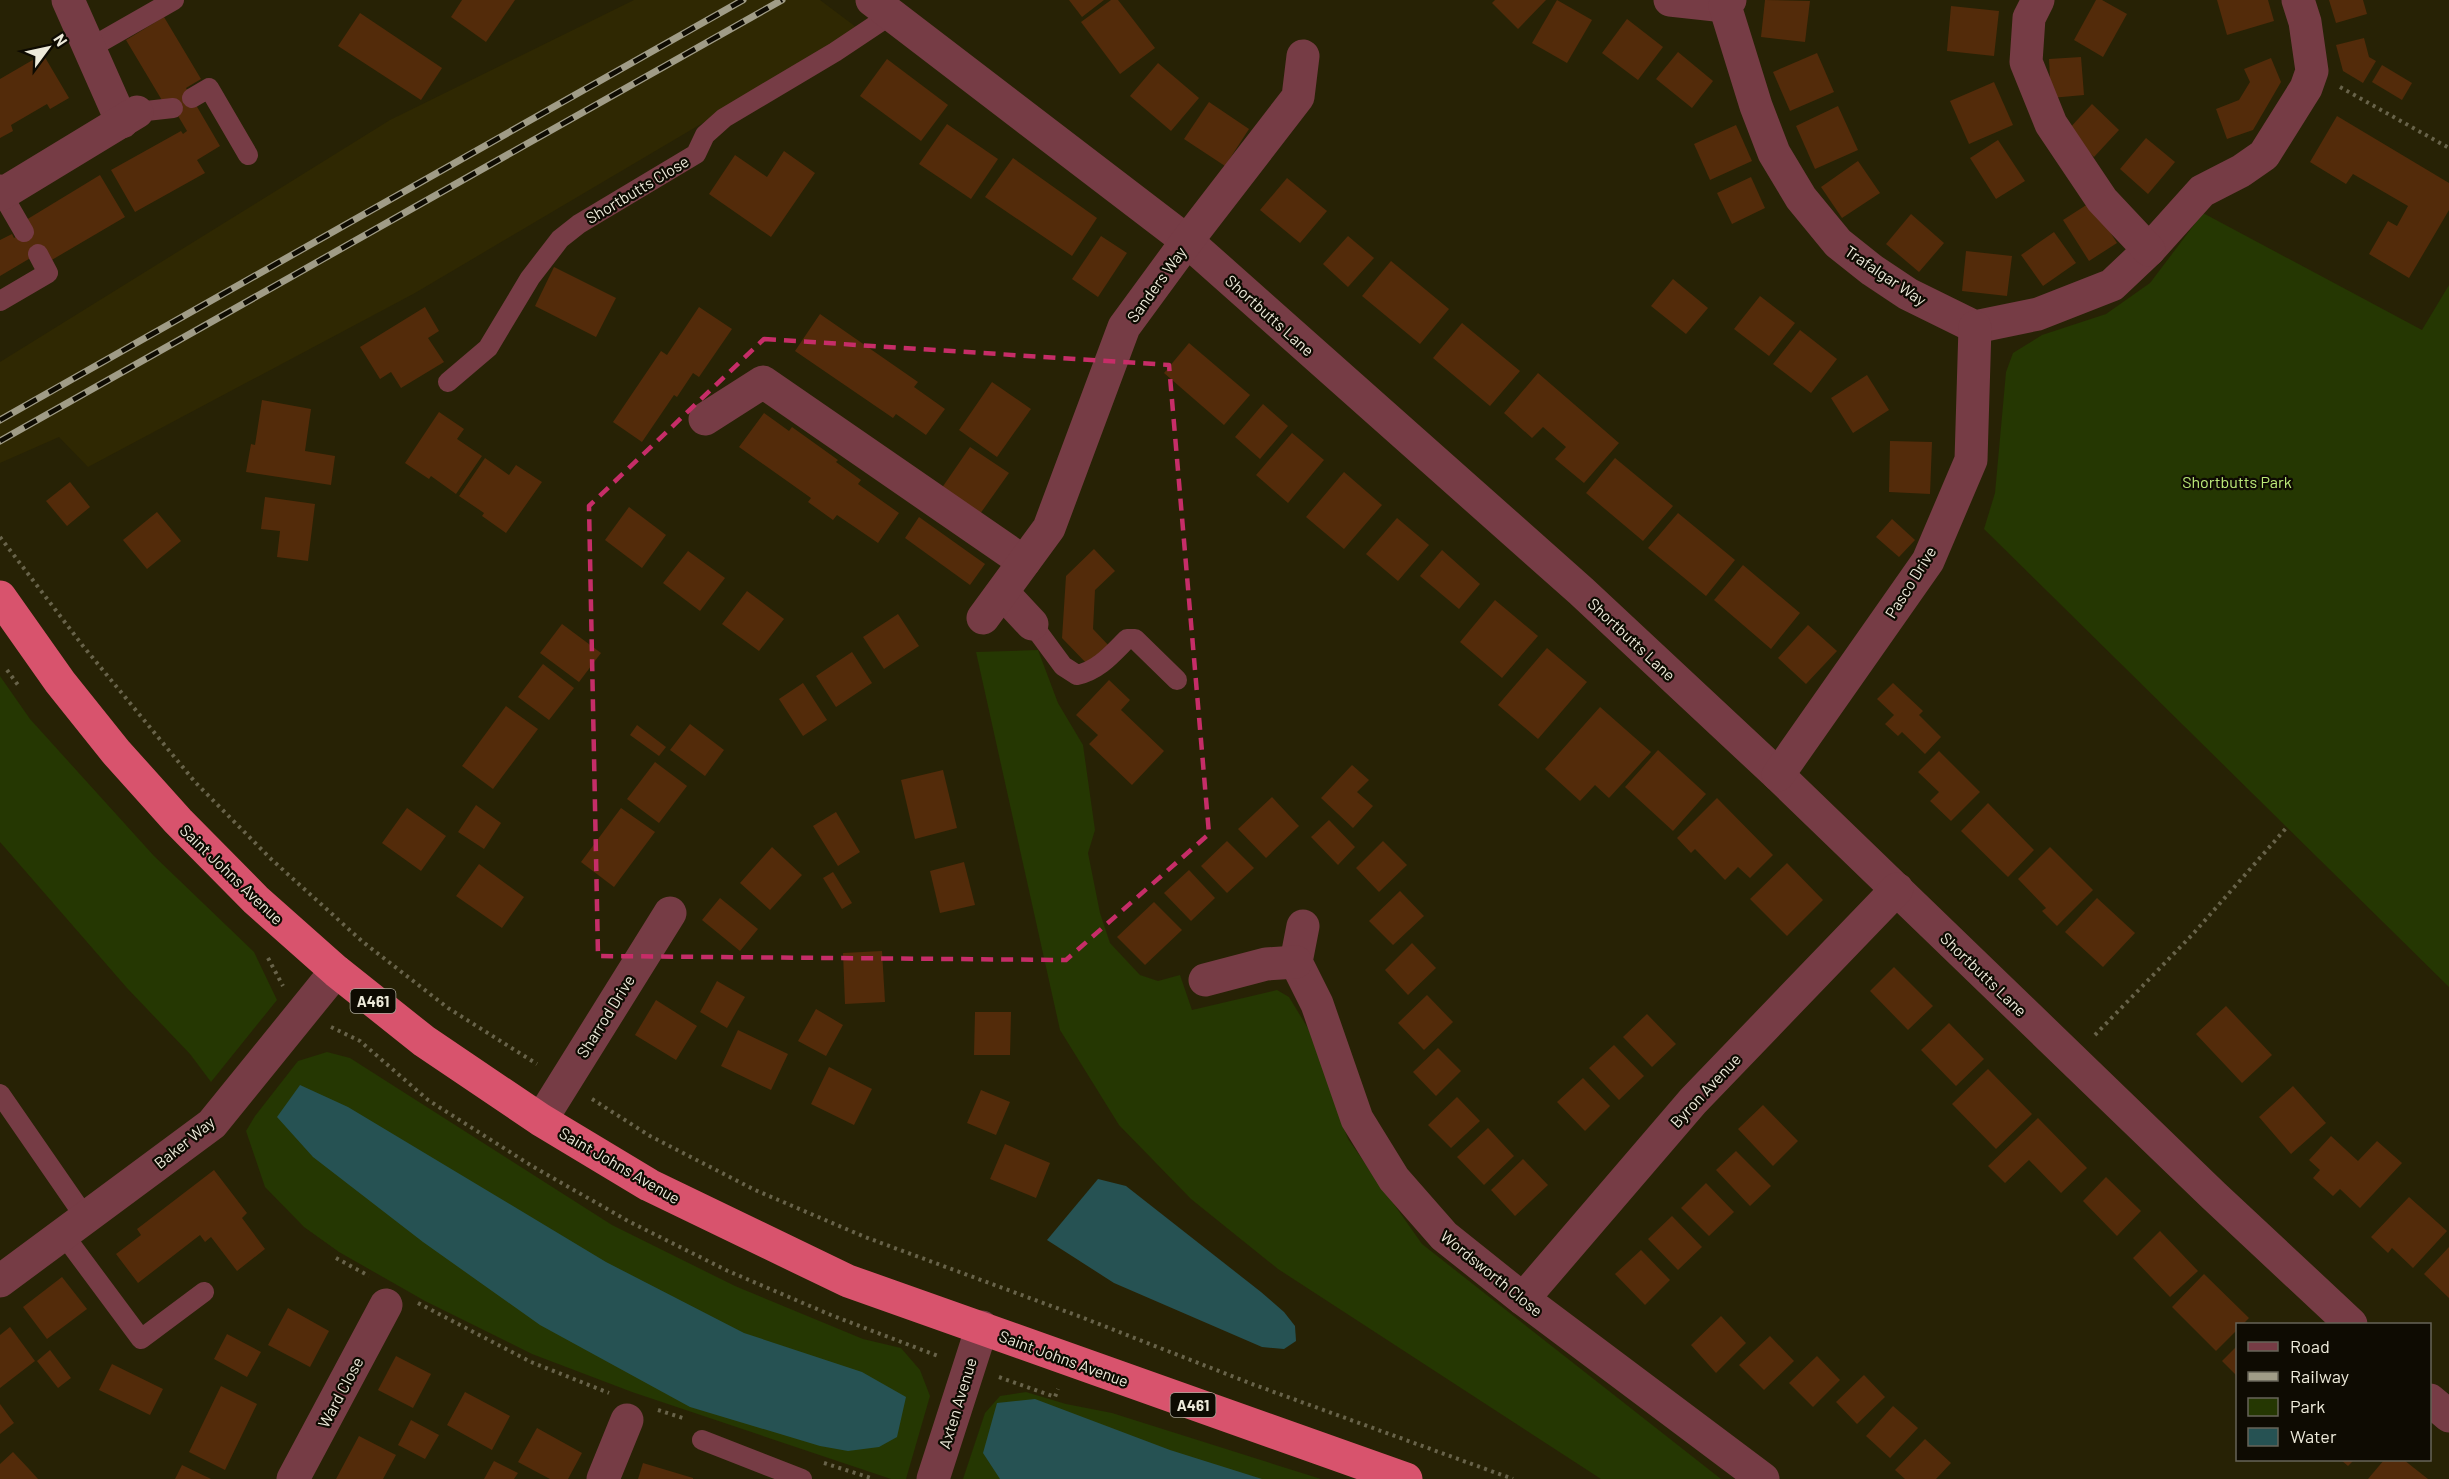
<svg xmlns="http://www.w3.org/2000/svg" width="2449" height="1479" font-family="Barlow,sans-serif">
  <rect width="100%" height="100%" fill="#272205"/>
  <!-- built -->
  <polygon fill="#2f2802" points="634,0 820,0 860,30 415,293 88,467 59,437 0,463 0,362 390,120"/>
  <!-- green -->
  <g fill="#253702">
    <polygon points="2203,213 2422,330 2449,285 2449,987 1984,529 1995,493 2006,372 2013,353 2042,335 2106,314 2150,283"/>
    <polygon points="1038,650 1058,703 1083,745 1095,830 1088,853 1100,913 1110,943 1140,975 1158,981 1180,975 1192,1010 1277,990 1289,997 1309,1030 1348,1139 1422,1244 1721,1479 1601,1479 1278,1269 1191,1199 1119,1125 1060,1030 976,652"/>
    <polygon points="0,676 30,719 154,856 254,952 277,1000 211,1082 190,1054 127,988 0,842"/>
    <polygon points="327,1052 350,1058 612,1225 735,1286 863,1339 901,1348 920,1370 930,1396 906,1479 891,1479 632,1392 532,1354 425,1301 339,1252 304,1227 265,1187 246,1131 255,1116 298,1061"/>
    <polygon points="1026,1392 1066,1404 1112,1413 1321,1479 963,1479 985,1413 1000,1396"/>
  </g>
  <!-- water -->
  <g fill="#265253">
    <polygon points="300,1085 348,1107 606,1262 744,1333 862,1372 906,1397 897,1437 879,1447 848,1451 820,1446 690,1407 540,1325 423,1242 313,1157 277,1117"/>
    <polygon points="1098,1179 1126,1186 1261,1292 1284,1312 1295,1326 1296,1341 1284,1349 1262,1347 1114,1283 1047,1240"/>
    <polygon points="1035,1399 1170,1450 1262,1479 1000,1479 983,1453 997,1403"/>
  </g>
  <!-- building -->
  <g fill="#532b0a">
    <polygon points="462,0 515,0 486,42 451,17"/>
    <polygon points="1069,0 1104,0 1082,17"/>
    <polygon points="1111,0 1118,0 1155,48 1120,74 1081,22"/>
    <polygon points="1495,0 1546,0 1518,29 1492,3"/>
    <polygon points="1557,0 1592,20 1567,63 1532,43"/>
    <polygon points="1765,0 1810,1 1805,42 1761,37"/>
    <polygon points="2096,0 2102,0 2127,14 2103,57 2074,40"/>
    <polygon points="2217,0 2268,0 2274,21 2227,35"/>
    <polygon points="2329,0 2363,0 2367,14 2336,23"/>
    <polygon points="1951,6 1999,11 1994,56 1947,51"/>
    <polygon points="360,13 442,68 421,100 338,46"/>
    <polygon points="164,17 201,79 186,88 220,146 197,160 205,173 135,212 111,170 181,131 183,134 187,131 168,99 163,102 126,40"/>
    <polygon points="1627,19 1663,47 1638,80 1602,53"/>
    <polygon points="2364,38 2369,57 2376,61 2363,83 2343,71 2336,45"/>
    <polygon points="1678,52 1713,81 1692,108 1656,79"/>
    <polygon points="1817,53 1834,92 1790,111 1773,72"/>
    <polygon points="43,54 69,98 50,109 47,104 11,125 13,131 0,138 0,79"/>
    <polygon points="2081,57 2084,95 2051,98 2049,59"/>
    <polygon points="2271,58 2281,82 2253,130 2227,139 2216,109 2239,100 2250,82 2244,69"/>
    <polygon points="887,59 948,105 921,141 860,96"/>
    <polygon points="1158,63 1199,98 1171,131 1130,96"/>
    <polygon points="2382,65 2412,83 2402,100 2372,82"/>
    <polygon points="1994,82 2013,125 1969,144 1950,101"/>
    <polygon points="1209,102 1249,129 1225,166 1184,139"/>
    <polygon points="2092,104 2119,130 2094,157 2067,131"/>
    <polygon points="1838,106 1858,150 1815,169 1796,126"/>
    <polygon points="2337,116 2449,183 2449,210 2409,278 2369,254 2388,221 2397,226 2408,206 2353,174 2346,184 2310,162"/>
    <polygon points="947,124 998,159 971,199 919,164"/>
    <polygon points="1736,125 1752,161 1710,180 1694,144"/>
    <polygon points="2146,138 2175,162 2148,194 2120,169"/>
    <polygon points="1998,140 2025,181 1996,199 1970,158"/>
    <polygon points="784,151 815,173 771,237 709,194 735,155 767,177"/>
    <polygon points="1013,158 1097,218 1072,256 985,197"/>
    <polygon points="1858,161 1880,193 1842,218 1821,187"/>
    <polygon points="100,175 125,217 50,261 44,250 0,276 0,240 12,234 14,238 31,228 26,220"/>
    <polygon points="1751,177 1765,208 1732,224 1717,193"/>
    <polygon points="1287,178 1327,211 1300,243 1260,210"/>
    <polygon points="2091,202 2117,243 2089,261 2063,220"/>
    <polygon points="1911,214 1944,243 1919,272 1886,244"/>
    <polygon points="2054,232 2076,263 2043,286 2021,255"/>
    <polygon points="1101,236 1127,253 1098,297 1072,279"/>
    <polygon points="1348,236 1374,258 1348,287 1323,264"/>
    <polygon points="1966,251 2012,256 2007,296 1962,291"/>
    <polygon points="1391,261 1449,309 1420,344 1362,296"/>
    <polygon points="554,267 616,298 596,337 535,306"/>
    <polygon points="1673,279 1708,308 1686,334 1651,306"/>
    <polygon points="1760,296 1795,323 1769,356 1734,329"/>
    <polygon points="425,307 439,331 428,338 444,362 401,388 391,372 380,379 360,347"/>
    <polygon points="699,307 732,329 699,377 693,373 677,397 674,395 642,442 613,422 661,351 667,355"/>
    <polygon points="820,314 918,382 914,387 945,409 926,435 896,414 893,418 795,351"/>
    <polygon points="1462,323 1520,371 1490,406 1433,358"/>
    <polygon points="1800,330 1837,359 1811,393 1773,364"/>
    <polygon points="1189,343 1250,395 1224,425 1164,373"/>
    <polygon points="1538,373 1619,443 1584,483 1555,459 1566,447 1543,427 1532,438 1504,413"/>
    <polygon points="1867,375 1889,410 1853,433 1831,398"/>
    <polygon points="992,382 1031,409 997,457 959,430"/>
    <polygon points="262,400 311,409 305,451 335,456 331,485 246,472 251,444 255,445"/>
    <polygon points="1263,404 1288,426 1260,459 1235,437"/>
    <polygon points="439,412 464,429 457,439 482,456 456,494 431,476 429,479 405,463"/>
    <polygon points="764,413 789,431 792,427 838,460 836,462 861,480 858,484 899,513 878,543 837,515 833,520 808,502 811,498 739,447"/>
    <polygon points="1292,433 1324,460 1288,503 1256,475"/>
    <polygon points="1890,441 1932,442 1930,494 1889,492"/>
    <polygon points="970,447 1009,473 975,521 937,495"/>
    <polygon points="485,458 509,475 516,465 542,482 506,533 482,516 484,513 459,496"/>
    <polygon points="1615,458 1673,506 1643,541 1586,493"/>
    <polygon points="1344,472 1382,505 1344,549 1306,517"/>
    <polygon points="70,482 90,507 67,526 46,501"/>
    <polygon points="265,497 315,504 308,561 277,557 280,531 261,529"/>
    <polygon points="629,507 666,535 642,568 605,540"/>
    <polygon points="157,512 181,541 147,569 123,540"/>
    <polygon points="1678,513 1735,560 1706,596 1648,548"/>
    <polygon points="919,517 985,564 970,585 905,538"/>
    <polygon points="1397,518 1429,545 1398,581 1366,554"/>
    <polygon points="1892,519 1915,540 1899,557 1876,537"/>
    <polygon points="1094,549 1115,571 1095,590 1093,629 1110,647 1090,667 1062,638 1066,576"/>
    <polygon points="1442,550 1480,584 1459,609 1420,576"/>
    <polygon points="688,551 725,578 700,611 663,583"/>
    <polygon points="1743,565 1800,613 1771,649 1714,600"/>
    <polygon points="747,591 784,619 759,651 722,624"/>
    <polygon points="1495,600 1538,636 1502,678 1460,642"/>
    <polygon points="898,614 919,646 884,669 863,637"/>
    <polygon points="562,624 601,653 579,682 540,653"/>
    <polygon points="1808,625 1837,651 1806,684 1778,658"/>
    <polygon points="1547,648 1587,682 1538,739 1498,705"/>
    <polygon points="852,652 872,683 836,707 816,676"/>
    <polygon points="543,664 574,688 549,720 518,697"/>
    <polygon points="1109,680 1130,700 1121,710 1164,751 1132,785 1089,744 1098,735 1076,715"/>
    <polygon points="803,683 827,720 803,736 779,699"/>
    <polygon points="1893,683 1923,711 1919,715 1941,737 1925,754 1902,732 1898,736 1885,724 1894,715 1877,699"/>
    <polygon points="506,706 538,729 493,789 462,766"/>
    <polygon points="1600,707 1651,752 1609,798 1595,785 1580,801 1545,769"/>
    <polygon points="690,724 724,750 705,776 670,750"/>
    <polygon points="637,725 666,747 659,756 630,735"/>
    <polygon points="1658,750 1706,794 1673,831 1625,787"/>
    <polygon points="1939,751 1980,792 1951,821 1930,801 1939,792 1918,772"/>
    <polygon points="655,762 687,786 659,823 627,799"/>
    <polygon points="1352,765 1369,780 1357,792 1373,806 1353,828 1321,798"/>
    <polygon points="943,770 957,828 915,839 901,780"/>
    <polygon points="1272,797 1299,826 1266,858 1238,829"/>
    <polygon points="1717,798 1773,855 1750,878 1738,867 1725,880 1695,849 1691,853 1677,838"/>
    <polygon points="1988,803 2034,850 2008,877 1961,831"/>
    <polygon points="476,805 501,823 484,849 458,832"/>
    <polygon points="407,808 446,836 421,871 382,843"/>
    <polygon points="621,808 655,832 614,887 581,862"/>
    <polygon points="836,812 860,852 838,866 813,826"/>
    <polygon points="1329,820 1355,847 1338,865 1311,837"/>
    <polygon points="1227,841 1254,868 1227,893 1201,866"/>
    <polygon points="1383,841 1407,865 1379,892 1356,868"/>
    <polygon points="772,847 802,875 770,910 740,883"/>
    <polygon points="2050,847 2093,890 2057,926 2042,911 2046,908 2018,879"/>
    <polygon points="964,862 975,905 940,913 930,871"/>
    <polygon points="1787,863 1823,900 1787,936 1750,899"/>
    <polygon points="479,864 524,897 502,928 456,896"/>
    <polygon points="1189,870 1215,898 1191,921 1164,893"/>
    <polygon points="833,872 852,903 842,909 823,878"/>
    <polygon points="1400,891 1424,916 1393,945 1369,921"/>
    <polygon points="720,898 758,929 740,951 702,920"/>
    <polygon points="2097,898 2135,933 2103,967 2065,932"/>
    <polygon points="1154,902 1182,930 1145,965 1117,937"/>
    <polygon points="1412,943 1436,968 1408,995 1385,970"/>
    <polygon points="882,951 885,1002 845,1004 843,953"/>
    <polygon points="1894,967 1933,1006 1908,1030 1870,991"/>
    <polygon points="717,981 745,997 727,1028 700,1012"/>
    <polygon points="1427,995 1453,1022 1424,1050 1398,1023"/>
    <polygon points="656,1000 697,1026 676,1060 635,1035"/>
    <polygon points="2226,1006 2272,1055 2242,1083 2196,1034"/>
    <polygon points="816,1009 843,1025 826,1056 798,1041"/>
    <polygon points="975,1012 1011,1012 1010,1055 974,1055"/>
    <polygon points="1647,1014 1676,1044 1652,1067 1623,1037"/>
    <polygon points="1949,1023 1984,1059 1956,1086 1921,1050"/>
    <polygon points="738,1030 788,1054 771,1090 721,1066"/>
    <polygon points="1614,1045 1644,1076 1619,1100 1589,1068"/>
    <polygon points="1438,1048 1461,1071 1436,1096 1413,1072"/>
    <polygon points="829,1067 872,1089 854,1125 811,1104"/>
    <polygon points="1988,1069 2032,1114 1996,1149 1952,1104"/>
    <polygon points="1583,1078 1610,1106 1585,1131 1557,1102"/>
    <polygon points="2293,1086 2326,1123 2291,1154 2259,1117"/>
    <polygon points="981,1090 1010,1102 996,1135 967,1123"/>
    <polygon points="1457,1097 1480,1121 1451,1148 1428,1125"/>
    <polygon points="1763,1105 1798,1141 1773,1166 1738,1129"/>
    <polygon points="2038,1118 2087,1168 2061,1193 2029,1160 2005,1183 1988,1166"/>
    <polygon points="1488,1128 1514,1156 1484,1185 1457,1157"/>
    <polygon points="2331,1136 2358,1161 2377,1141 2402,1163 2360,1208 2340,1189 2333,1196 2313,1178 2320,1170 2309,1160"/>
    <polygon points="1005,1144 1050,1163 1036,1198 990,1179"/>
    <polygon points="1736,1151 1771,1186 1750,1206 1716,1170"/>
    <polygon points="1523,1159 1548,1185 1515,1216 1491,1190"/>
    <polygon points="214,1170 247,1213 242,1218 265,1249 237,1271 211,1237 205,1242 200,1235 138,1283 116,1254 141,1235 137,1229"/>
    <polygon points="2106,1177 2141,1211 2117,1236 2083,1201"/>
    <polygon points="1706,1183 1734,1212 1709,1236 1681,1208"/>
    <polygon points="2409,1197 2447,1231 2413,1268 2392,1248 2388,1253 2371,1237"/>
    <polygon points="1672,1216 1702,1247 1678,1270 1648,1239"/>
    <polygon points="2160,1231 2198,1271 2170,1297 2133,1258"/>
    <polygon points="2449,1247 2449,1298 2424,1274"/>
    <polygon points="1641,1250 1670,1280 1645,1305 1615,1274"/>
    <polygon points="2204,1274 2249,1318 2243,1324 2238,1324 2238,1329 2216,1351 2172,1307"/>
    <polygon points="62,1277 87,1309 47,1339 23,1307"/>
    <polygon points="288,1308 329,1331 310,1367 268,1345"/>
    <polygon points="1721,1316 1746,1343 1716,1373 1691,1345"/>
    <polygon points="10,1327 35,1361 0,1388 0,1335"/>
    <polygon points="227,1334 261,1352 247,1377 214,1359"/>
    <polygon points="1770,1336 1794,1361 1764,1390 1739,1365"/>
    <polygon points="2238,1345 2238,1377 2222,1361"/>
    <polygon points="50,1350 71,1378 58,1388 37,1361"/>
    <polygon points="396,1356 431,1374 413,1408 378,1390"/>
    <polygon points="1817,1356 1840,1380 1813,1407 1789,1383"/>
    <polygon points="112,1364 163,1389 150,1415 99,1390"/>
    <polygon points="1864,1375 1885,1397 1857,1424 1836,1402"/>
    <polygon points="221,1386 257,1404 225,1470 189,1452"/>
    <polygon points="465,1392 510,1416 492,1450 447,1425"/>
    <polygon points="0,1404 14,1423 0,1434"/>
    <polygon points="1893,1406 1918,1428 1890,1458 1866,1436"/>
    <polygon points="411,1420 439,1435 425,1459 398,1445"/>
    <polygon points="537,1428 582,1453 568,1479 550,1479 518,1462"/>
    <polygon points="359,1436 396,1455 383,1479 336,1479"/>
    <polygon points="1925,1439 1951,1463 1936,1479 1905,1479 1895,1470"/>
    <polygon points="13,1452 29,1469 38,1479 0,1479 0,1464"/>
    <polygon points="2341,1460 2354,1460 2348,1466"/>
    <polygon points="2384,1460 2404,1460 2428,1479 2368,1479"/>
    <polygon points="494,1461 518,1473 514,1479 484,1479"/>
    <polygon points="643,1463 693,1478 693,1479 638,1479"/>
    <polygon points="182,1465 211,1479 175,1479"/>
  </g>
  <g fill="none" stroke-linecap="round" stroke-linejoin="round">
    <!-- path -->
    <g stroke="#68634a" stroke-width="4" stroke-dasharray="3 4.5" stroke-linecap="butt">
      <polyline points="2340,87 2449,148"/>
      <polyline points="0,537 83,646 195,782 271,859 363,942 448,1008 537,1064"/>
      <polyline points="7,670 18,685"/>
      <polyline points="268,958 283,986"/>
      <polyline points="331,1027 360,1041 428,1100 532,1166 628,1221 728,1271 831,1315 938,1356"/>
      <polyline points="2095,1035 2192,935 2288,826"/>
      <polyline points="592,1099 650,1136 755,1190 865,1237 1081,1317 1252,1384 1513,1479"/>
      <polyline points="336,1258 369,1276"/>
      <polyline points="418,1303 531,1362 609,1393"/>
      <polyline points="999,1377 1055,1397 1058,1389"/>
      <polyline points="658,1410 686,1419"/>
      <polyline points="824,1463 874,1479"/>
    </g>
    <!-- service -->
    <g stroke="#763c45" stroke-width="20">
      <polyline points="90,48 174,0"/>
      <polyline points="192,98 209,88 248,155"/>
      <polyline points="137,112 173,108"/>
      <polyline points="2,194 24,232"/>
      <polyline points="0,301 48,273 38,254"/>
      <polyline points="448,382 488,348 530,278 560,239 579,224 696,154 705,135 724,118 835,52 892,14"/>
      <path d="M1032 624 1063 666 1077 675C1099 670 1112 654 1127 639H1135L1177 680"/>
      <polyline points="0,1094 85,1217"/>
      <polyline points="63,1234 141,1339 204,1292"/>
      <polyline points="702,1440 802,1479"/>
    </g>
    <!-- minor -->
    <g stroke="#763c45" stroke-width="33">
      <polyline points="68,0 122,122"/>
      <polyline points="872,0 1187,241 1581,591 1778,775 2213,1195 2351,1324"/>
      <polyline points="1670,0 1725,6"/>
      <polyline points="1730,0 1725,6 1756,106 1774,153 1801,198 1838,243 1872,270 1908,294 1975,327 2038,314 2112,285 2149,250 2202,191 2241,171 2264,155 2306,88 2312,71 2305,22 2298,0"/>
      <polyline points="2038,0 2029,18 2026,62 2051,124 2102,200 2149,250"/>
      <polyline points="0,191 2,194 137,112"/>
      <polyline points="705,419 763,382 1024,562"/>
      <polyline points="1003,593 1032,624"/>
      <polyline points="983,618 1049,528 1124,327 1187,241 1298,97 1303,56"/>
      <polyline points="1778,775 1928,561 1971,460 1975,327"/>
      <polyline points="1303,926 1296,962 1317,1004 1357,1119 1394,1179 1444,1236 1523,1299 1763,1479"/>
      <polyline points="1205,980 1266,964 1296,962"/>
      <polyline points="541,1120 670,913"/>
      <polyline points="0,1281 212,1124 336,971"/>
      <polyline points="1523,1299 1693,1101 1897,889"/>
      <polyline points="2430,1400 2449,1416"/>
      <polyline points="293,1479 386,1305"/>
      <polyline points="603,1479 627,1420"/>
      <polyline points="933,1479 982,1327"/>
    </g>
    <!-- trunk -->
    <polyline stroke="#d8536d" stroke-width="33" points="0,597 60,682 116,752 178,821 256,900 336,971 424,1041 541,1120 649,1185 848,1281 1406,1479"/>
    <!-- rail casing -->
    <g stroke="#a09c87" stroke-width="7">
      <g id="rail">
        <polyline points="0,420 743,0"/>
        <polyline points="0,441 782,0"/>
      </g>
    </g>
    <!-- rail -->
    <use href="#rail" stroke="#0e0b02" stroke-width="4.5" stroke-dasharray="14" stroke-linecap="butt"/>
  </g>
  <!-- marked area -->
  <path fill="none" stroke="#c62d68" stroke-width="4.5" stroke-dasharray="12 8" stroke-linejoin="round" d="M764 339 1169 365 1209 834 1066 960 598 956 589 506Z"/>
  <g text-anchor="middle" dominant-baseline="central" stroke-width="4.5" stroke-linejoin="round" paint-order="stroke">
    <!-- shield labels -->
    <g fill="#0e0b02" stroke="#aaa799" stroke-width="1.5">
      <rect x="350.5" y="989" width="45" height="24" rx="4.5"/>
      <rect x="1170.5" y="1393" width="45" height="24" rx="4.5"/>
    </g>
    <g font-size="15" font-weight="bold" fill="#edeada">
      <text x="373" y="1001">A461</text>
      <text x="1193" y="1405">A461</text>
    </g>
    <!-- street labels -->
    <g font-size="16" fill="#edeada" stroke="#0e0b02">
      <text transform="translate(637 189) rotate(-31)">Shortbutts Close</text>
      <text transform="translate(1886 275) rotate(34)">Trafalgar Way</text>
      <text transform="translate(1156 284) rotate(-54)">Sanders Way</text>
      <text transform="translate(1270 315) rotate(42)">Shortbutts Lane</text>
      <text transform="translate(1910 582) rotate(-58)">Pasco Drive</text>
      <text transform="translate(1632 639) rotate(43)">Shortbutts Lane</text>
      <text transform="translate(232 874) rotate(44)">Saint Johns Avenue</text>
      <text transform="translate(1984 974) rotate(44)">Shortbutts Lane</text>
      <text transform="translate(605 1016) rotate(-58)">Sharrod Drive</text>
      <text transform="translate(1705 1090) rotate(-47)">Byron Avenue</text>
      <text transform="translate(184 1142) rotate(-39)">Baker Way</text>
      <text transform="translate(620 1165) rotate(30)">Saint Johns Avenue</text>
      <text transform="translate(1492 1273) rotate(39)">Wordsworth Close</text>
      <text transform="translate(1064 1358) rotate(20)">Saint Johns Avenue</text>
      <text transform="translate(340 1392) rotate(-62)">Ward Close</text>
      <text transform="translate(957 1403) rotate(-73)">Axten Avenue</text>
    </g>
    <!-- park labels -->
    <g font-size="16" fill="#bdeb79" stroke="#0e0b02">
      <text x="2237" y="481">Shortbutts Park</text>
    </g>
  </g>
  <!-- legend -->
  <rect x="2236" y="1323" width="195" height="138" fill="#0e0b02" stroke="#676458" stroke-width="1.5"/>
  <rect x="2248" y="1342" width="30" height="9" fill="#763c45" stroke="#676458" stroke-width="1.5"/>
  <text x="2290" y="1353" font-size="18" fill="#edeada">Road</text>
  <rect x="2248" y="1372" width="30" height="9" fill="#a09c87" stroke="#676458" stroke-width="1.5"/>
  <text x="2290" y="1383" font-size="18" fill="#edeada">Railway</text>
  <rect x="2248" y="1398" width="30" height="18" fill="#253702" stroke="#676458" stroke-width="1.5"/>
  <text x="2290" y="1413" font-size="18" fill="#edeada">Park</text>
  <rect x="2248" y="1428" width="30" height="18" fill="#265253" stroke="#676458" stroke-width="1.5"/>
  <text x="2290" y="1443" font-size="18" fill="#edeada">Water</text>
  <!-- north arrow -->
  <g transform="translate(48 48) rotate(57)" stroke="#0e0b02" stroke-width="4.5" paint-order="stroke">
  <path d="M0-4.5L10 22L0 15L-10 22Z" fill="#edeada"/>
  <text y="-9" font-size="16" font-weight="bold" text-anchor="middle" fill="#edeada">N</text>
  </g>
</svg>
